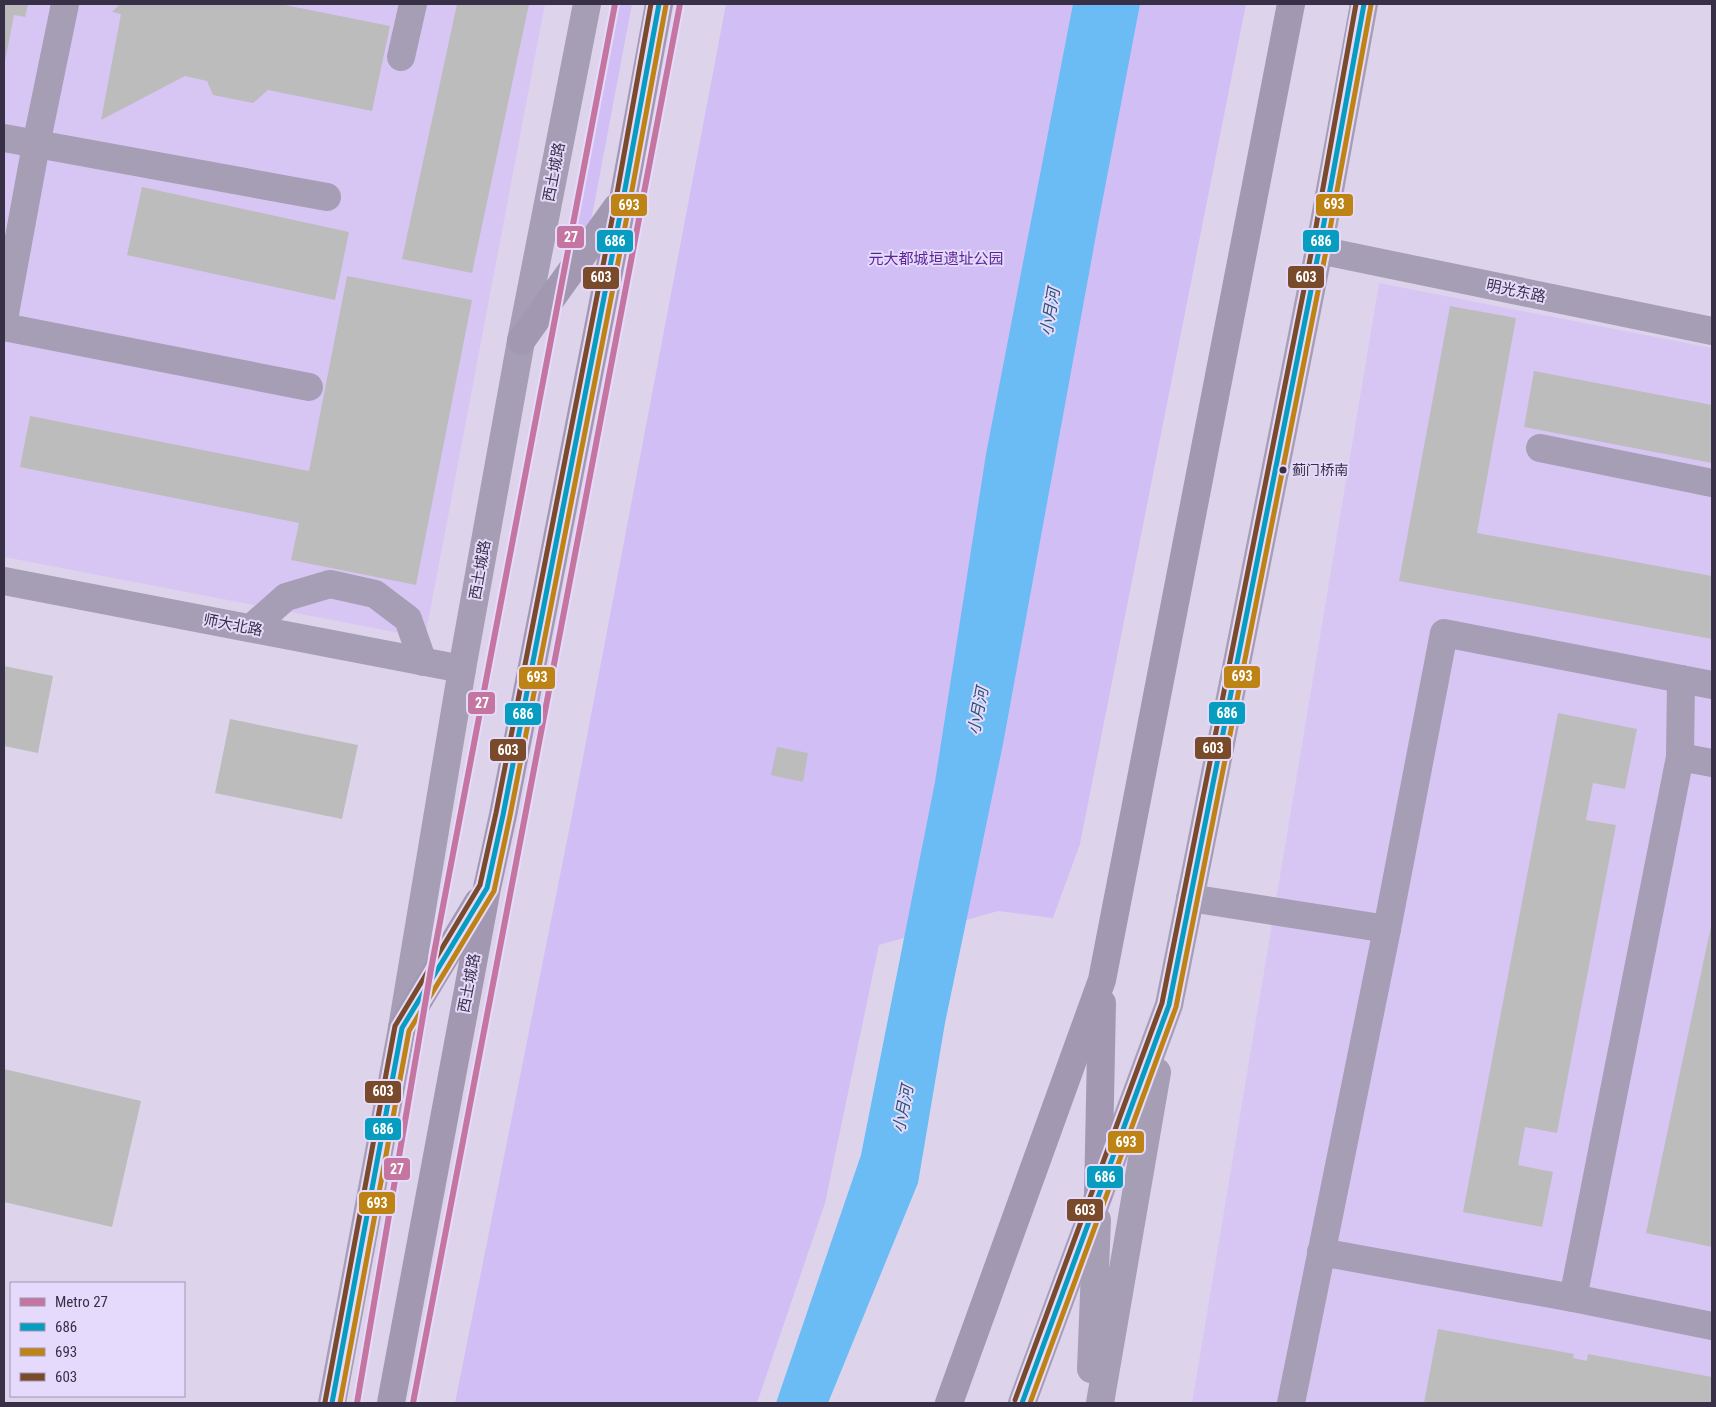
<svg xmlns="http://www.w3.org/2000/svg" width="1716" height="1407" font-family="'Roboto Condensed','Noto Sans SC',sans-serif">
  <rect width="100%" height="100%" fill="#ddd4ec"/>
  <!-- built -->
  <g fill="#d7c6f4">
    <polygon points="4,4 545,4 425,638 4,557"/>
    <polygon points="1379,283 1712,348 1712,1403 1192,1403"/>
  </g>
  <!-- green -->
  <g fill="#d1bef4">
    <polygon points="617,4 632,4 589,232 570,256 578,205"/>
    <polygon points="726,4 1246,4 1080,844 1053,918 998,911 879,945 825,1203 757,1403 455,1403 574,805"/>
  </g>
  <!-- water -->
  <polygon fill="#6bbbf4" points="1073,4 1140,4 1098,224 1003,744 945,1023 918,1183 828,1403 776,1403 861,1155 935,782 986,454"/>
  <!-- building -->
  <g fill="#bdbcbc">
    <polygon points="4,4 28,4 25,17 14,15 5,61"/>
    <polygon points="120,4 280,4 390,26 372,111 268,90 253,103 213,95 207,81 185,76 101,120 121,14 112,12"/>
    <polygon points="457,4 529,4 472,273 402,259"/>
    <polygon points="142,187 349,232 335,300 127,255"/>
    <polygon points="347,276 472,300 416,585 291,560 299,523 20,467 30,416 309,471"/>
    <polygon points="1450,306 1516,318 1477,533 1712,576 1712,639 1399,581"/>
    <polygon points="1534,371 1712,405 1712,463 1524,427"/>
    <polygon points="4,666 53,676 38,753 4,746"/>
    <polygon points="1558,713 1637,729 1625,789 1593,783 1586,820 1616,825 1557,1133 1525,1127 1518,1165 1553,1172 1542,1227 1463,1212"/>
    <polygon points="230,719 358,745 342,819 215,793"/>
    <polygon points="777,747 808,753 803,782 771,775"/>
    <polygon points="1711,926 1712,926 1712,1247 1646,1233"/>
    <polygon points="4,1069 141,1101 112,1227 4,1202"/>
    <polygon points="1438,1329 1574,1354 1573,1358 1587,1361 1588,1354 1712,1377 1712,1403 1424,1403"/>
  </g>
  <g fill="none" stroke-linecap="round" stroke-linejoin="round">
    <!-- minor -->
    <g stroke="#a69eb4" stroke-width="28">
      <polyline points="401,57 413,4"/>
      <polyline points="4,138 327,197"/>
      <polyline points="1319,250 1712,331"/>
      <polyline points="4,319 36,145 65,4"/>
      <polyline points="4,327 309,387"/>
      <polyline points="1540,448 1712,483"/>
      <polyline points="4,581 462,669"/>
      <polyline points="251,628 286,597 330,584 375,594 408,619 423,662"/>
      <polyline points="1681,679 1680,757 1712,763"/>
      <polyline points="1190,898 1387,929"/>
      <polyline points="1321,1252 1573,1298 1712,1326"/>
      <polyline points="1573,1298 1680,757"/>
      <polyline points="1091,1369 1097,1220"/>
      <polyline points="332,1403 402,1028 462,669 521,341 587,4"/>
      <polyline points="1022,1403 1169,1005 1319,250 1364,4"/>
      <polyline points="1100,1403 1157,1072"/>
      <polyline points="1291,1403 1387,929 1444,633 1712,685"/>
    </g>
    <!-- highway -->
    <g stroke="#a298b2" stroke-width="28">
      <polyline points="521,341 617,207"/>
      <polyline points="402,1028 478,902"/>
      <polyline points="1098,1196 1102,1003"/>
      <polyline points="391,1403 487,888 503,815 623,200 659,4"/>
      <polyline points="949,1403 1102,980 1291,4"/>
    </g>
    <!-- bus-1 casing -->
    <g stroke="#e5dafc" stroke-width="9">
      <g id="bus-1">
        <polyline points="332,1403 402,1028 487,888 503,815 623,200 659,4"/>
        <polyline points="1022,1403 1169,1005 1319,250 1364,4"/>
      </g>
    </g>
    <!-- bus-2 casing -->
    <g stroke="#e5dafc" stroke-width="9">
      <g id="bus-2">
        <polyline points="340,1403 409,1031 494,891 510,816 630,201 666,5"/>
        <polyline points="1030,1403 1176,1007 1326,251 1371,5"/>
      </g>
    </g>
    <!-- bus-3 casing -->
    <g stroke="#e5dafc" stroke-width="9">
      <g id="bus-3">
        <polyline points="1015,1400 1162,1003 1312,249 1356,4"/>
        <polyline points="325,1402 395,1026 480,885 496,813 616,199 651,4"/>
      </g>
    </g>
    <!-- bus-1 -->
    <use href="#bus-1" stroke="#069dc0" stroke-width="5"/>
    <!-- bus-2 -->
    <use href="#bus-2" stroke="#be8315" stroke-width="5"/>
    <!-- bus-3 -->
    <use href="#bus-3" stroke="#7a4b2a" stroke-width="5"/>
    <!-- metro-1 casing -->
    <g stroke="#e5dafc" stroke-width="10">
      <g id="metro-1">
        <polyline points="357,1403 431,969 615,4"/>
        <polyline points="413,1403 680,4"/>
      </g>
    </g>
    <!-- metro-1 -->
    <use href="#metro-1" stroke="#c475a0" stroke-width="6"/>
  </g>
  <!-- markers -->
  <circle fill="#383046" stroke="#e5dafc" stroke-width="2" cx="1283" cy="470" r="4.5"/>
  <g text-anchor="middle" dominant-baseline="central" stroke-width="4" stroke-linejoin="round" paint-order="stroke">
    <!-- bus labels -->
    <g font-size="14" fill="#383046" stroke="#e5dafc" text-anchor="start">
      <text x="1292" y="470">蓟门桥南</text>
    </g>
    <!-- street labels -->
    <g font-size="15" fill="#383046" stroke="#e5dafc">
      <text transform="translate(554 172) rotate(-79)">西土城路</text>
      <text transform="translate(1516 291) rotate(12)">明光东路</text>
      <text transform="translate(480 570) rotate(-80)">西土城路</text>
      <text transform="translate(233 625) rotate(11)">师大北路</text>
      <text transform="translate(469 983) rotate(-79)">西土城路</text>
    </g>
    <!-- park labels -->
    <g font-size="15" fill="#5c2498" stroke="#e5dafc">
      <text x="936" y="259">元大都城垣遗址公园</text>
    </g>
    <!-- water labels -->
    <g font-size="16" font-style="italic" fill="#285473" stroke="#e5dafc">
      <text transform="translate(1050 312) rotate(-80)">小月河</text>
      <text transform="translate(978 711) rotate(-79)">小月河</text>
      <text transform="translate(903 1109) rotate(-79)">小月河</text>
    </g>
  </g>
  <g stroke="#e5dafc" stroke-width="2">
    <rect x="1315" y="193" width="39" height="24" rx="5" fill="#be8315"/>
    <rect x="610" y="193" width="38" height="24" rx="5" fill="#be8315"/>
    <rect x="556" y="225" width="29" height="24" rx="5" fill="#c475a0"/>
    <rect x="1302" y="229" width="38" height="24" rx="5" fill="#069dc0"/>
    <rect x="596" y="229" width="38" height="24" rx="5" fill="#069dc0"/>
    <rect x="1287" y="265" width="38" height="24" rx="5" fill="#7a4b2a"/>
    <rect x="582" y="266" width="38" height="24" rx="5" fill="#7a4b2a"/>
    <rect x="1223" y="665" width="38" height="24" rx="5" fill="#be8315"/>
    <rect x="518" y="666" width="38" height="24" rx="5" fill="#be8315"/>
    <rect x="467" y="691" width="29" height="24" rx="5" fill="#c475a0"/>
    <rect x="1208" y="701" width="38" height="24" rx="5" fill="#069dc0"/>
    <rect x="504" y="702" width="38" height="24" rx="5" fill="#069dc0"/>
    <rect x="1194" y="736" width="38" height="24" rx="5" fill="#7a4b2a"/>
    <rect x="489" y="738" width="38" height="24" rx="5" fill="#7a4b2a"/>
    <rect x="364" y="1080" width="38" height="24" rx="5" fill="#7a4b2a"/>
    <rect x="364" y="1117" width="38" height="24" rx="5" fill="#069dc0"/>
    <rect x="1107" y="1130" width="38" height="24" rx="5" fill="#be8315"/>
    <rect x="383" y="1157" width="28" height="24" rx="5" fill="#c475a0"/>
    <rect x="1086" y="1165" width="38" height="24" rx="5" fill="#069dc0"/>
    <rect x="358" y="1191" width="38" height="24" rx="5" fill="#be8315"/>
    <rect x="1066" y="1198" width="38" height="24" rx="5" fill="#7a4b2a"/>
  </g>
  <g font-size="14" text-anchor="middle" font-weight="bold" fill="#fff">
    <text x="1334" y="209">693</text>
    <text x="629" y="210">693</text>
    <text x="571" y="242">27</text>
    <text x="1321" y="246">686</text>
    <text x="615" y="246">686</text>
    <text x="1306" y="282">603</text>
    <text x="601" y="282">603</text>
    <text x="1242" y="681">693</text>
    <text x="537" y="682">693</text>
    <text x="482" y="708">27</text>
    <text x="1227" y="718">686</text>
    <text x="523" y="719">686</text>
    <text x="1213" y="753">603</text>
    <text x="508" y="755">603</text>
    <text x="383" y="1096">603</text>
    <text x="383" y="1134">686</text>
    <text x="1126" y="1147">693</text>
    <text x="397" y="1174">27</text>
    <text x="1105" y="1182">686</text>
    <text x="377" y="1208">693</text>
    <text x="1085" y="1215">603</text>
  </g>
  <!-- border -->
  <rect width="1716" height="1407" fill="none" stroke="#383046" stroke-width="10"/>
  <!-- legend -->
  <rect x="10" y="1282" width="175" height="115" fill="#e5dafc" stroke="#a096b3"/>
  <rect x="20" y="1298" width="25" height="8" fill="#c475a0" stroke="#a096b3"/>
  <text x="55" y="1307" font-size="15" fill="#383046">Metro 27</text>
  <rect x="20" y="1323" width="25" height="8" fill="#069dc0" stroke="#a096b3"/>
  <text x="55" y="1332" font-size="15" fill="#383046">686</text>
  <rect x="20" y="1348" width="25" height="8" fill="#be8315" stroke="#a096b3"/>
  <text x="55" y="1357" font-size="15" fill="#383046">693</text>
  <rect x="20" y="1373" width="25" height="8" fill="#7a4b2a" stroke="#a096b3"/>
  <text x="55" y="1382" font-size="15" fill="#383046">603</text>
</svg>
